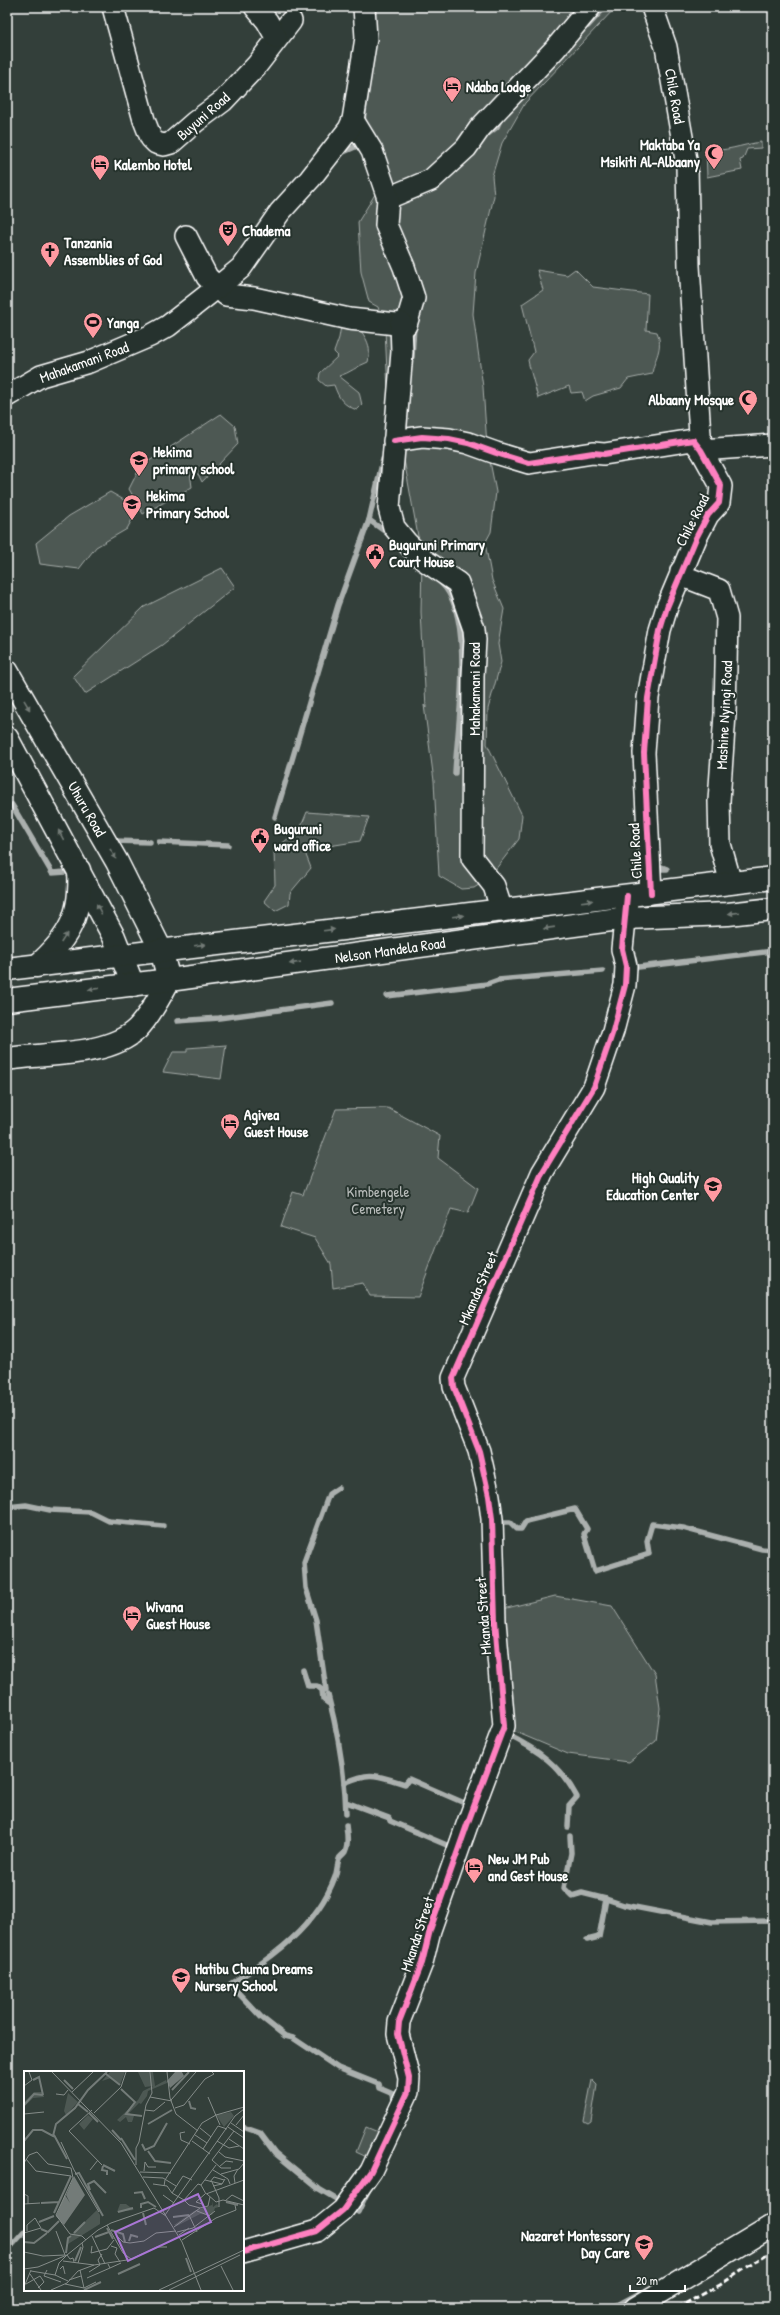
<svg xmlns="http://www.w3.org/2000/svg" width="780" height="2315" font-family="'Patrick Hand',sans-serif">
  <rect width="100%" height="100%" fill="#333f3a"/>
  <filter id="ink" filterUnits="userSpaceOnUse"><feTurbulence type="fractalNoise" baseFrequency=".025" numOctaves="2"/><feDisplacementMap in="SourceGraphic" scale="8" xChannelSelector="R" yChannelSelector="G"/><feConvolveMatrix kernelMatrix="1 2 1 2 8 2 1 2 1" color-interpolation-filters="sRGB"/></filter>
  <g filter="url(#ink)">
    <!-- green -->
    <g fill="#4d5853" stroke="#a6aca9">
      <polygon points="373,7 616,7 525,103 502,143 492,176 494,196 476,273 473,314 483,387 487,446 496,492 491,532 485,543 492,580 504,609 498,644 501,662 488,709 487,744 522,815 519,839 488,879 474,888 461,889 439,876 434,781 424,705 426,708 421,612 422,558 405,465 388,392 385,330 378,307 369,302 361,272 358,222 385,178 363,142 374,44"/>
      <path d="M761 142V148L747 149 743 159 740 160 742 170 707 177 706 150C726 152 740 145 761 142Z"/>
      <path d="M575 269 593 287 648 294 646 330 657 332C664 349 654 358 652 374L628 379 621 388 593 396 585 401 582 392 571 393 569 386 538 398 529 365 528 360 534 352 522 304 543 290 537 270 567 275Z"/>
      <path d="M341 326 361 331C369 342 371 349 368 362 357 366 350 373 339 376L359 392 362 405 357 410C343 405 339 399 334 385L326 386 319 380 320 373 338 356 334 352 339 338Z"/>
      <polygon points="221,414 235,426 238,444 202,482 198,474 190,472 192,487 143,514 129,489 140,467"/>
      <polygon points="110,492 138,508 127,529 96,547 79,569 40,564 36,543 69,516"/>
      <polygon points="222,568 235,587 162,645 85,694 73,676 144,607"/>
      <polygon points="307,812 369,817 360,841 304,850 311,868 290,893 289,904 275,911 264,901 275,885 274,850 300,829"/>
      <polygon points="226,1045 221,1079 163,1072 173,1052 187,1052 187,1048"/>
      <polygon points="388,1108 440,1136 438,1158 478,1188 468,1213 451,1209 418,1297 370,1296 363,1283 333,1288 331,1264 315,1238 281,1227 293,1192 303,1195 336,1109"/>
      <polygon points="555,1596 612,1606 655,1674 660,1708 656,1741 629,1762 568,1754 511,1730 499,1610"/>
      <polygon points="592,2080 597,2085 591,2121 588,2123 584,2121"/>
      <polygon points="366,2127 397,2140 389,2158 387,2154 382,2164 356,2152"/>
    </g>
    <g fill="none" stroke-linecap="round" stroke-linejoin="round">
      <!-- stream -->
      <g stroke="#abb0ae" stroke-width="5.5">
        <polyline points="295,19 302,7"/>
        <polyline points="588,26 605,7"/>
        <polyline points="485,136 497,127 501,118"/>
        <polyline points="339,154 355,147 357,138"/>
        <polyline points="412,357 414,326"/>
        <polyline points="369,520 390,535"/>
        <path d="M441 583C476 615 457 728 455 773"/>
        <polyline points="12,805 52,873 66,872"/>
        <polyline points="275,817 338,605 369,520 383,459"/>
        <polyline points="114,841 150,842"/>
        <polyline points="159,842 228,845"/>
        <polyline points="653,869 667,869 654,864"/>
        <polyline points="630,968 773,951"/>
        <polyline points="387,996 487,984 498,980 603,971"/>
        <polyline points="177,1021 219,1018 332,1003"/>
        <polyline points="7,1507 26,1505 50,1510 91,1512 109,1521 163,1526"/>
        <polyline points="496,1522 510,1522 517,1529 521,1529 526,1521 575,1509 587,1529 584,1534 595,1571 649,1554 647,1541 652,1524 683,1528 762,1549 773,1550"/>
        <polyline points="303,1670 308,1686 317,1686 322,1690 323,1699 328,1703"/>
        <polyline points="326,1690 316,1620 306,1588 304,1562 329,1494 338,1488"/>
        <path d="M328 1695C338 1733 345 1774 346 1814"/>
        <path d="M506 1734C538 1750 560 1765 577 1797L569 1806 568 1827"/>
        <path d="M344 1783C374 1770 376 1776 405 1784L409 1779 462 1802 472 1803"/>
        <polyline points="346,1802 389,1818 390,1821 449,1846 452,1851"/>
        <path d="M346 1825C347 1834 349 1844 345 1852 343 1855 340 1856 339 1859 337 1865 337 1872 335 1877 317 1926 272 1958 230 1984L261 2017 285 2036 293 2038 338 2068 378 2084 379 2088 393 2094 394 2101 396 2099"/>
        <polyline points="570,1836 571,1853 564,1888 572,1896 582,1893 606,1899 599,1937 587,1940"/>
        <polyline points="606,1899 624,1905 712,1922 773,1921"/>
        <polyline points="243,2127 260,2133 275,2153 319,2189 358,2212 368,2191"/>
        <polyline points="7,2251 25,2231"/>
        <polyline points="612,2308 640,2293"/>
      </g>
      <!-- minor casing -->
      <g stroke="#fff" stroke-width="24">
        <g id="minor">
          <polyline points="113,7 144,120 151,138 156,143 164,145 171,143 195,122 223,101 257,65 291,21"/>
          <polyline points="255,7 267,21 276,37"/>
          <polyline points="652,7 666,47 687,165 689,266 701,450"/>
          <polyline points="388,198 431,180 466,148 480,128 555,49 590,7"/>
          <polyline points="186,236 207,277 226,295 254,298 349,319 406,325 414,298 404,267 386,225 388,198 372,151 353,120"/>
          <polyline points="401,323 402,352 389,508 394,527 407,543 424,560 458,583 474,629 475,640 473,676 472,858 494,886 502,911"/>
          <polyline points="7,396 41,376 89,362 150,336 168,326 219,286 241,268 280,212 310,179 349,129 353,120 366,38 364,7"/>
          <polyline points="394,441 422,437 449,439 468,443 496,453 529,463 593,453 604,454 693,440 701,450 721,486 719,503 708,515 696,538 667,607 660,630 648,698 644,753 651,893"/>
          <polyline points="701,450 773,445"/>
          <polyline points="681,571 688,578 719,590 727,618 725,714 719,801 720,844 731,883"/>
          <polyline points="243,2252 317,2231 343,2210 371,2171 408,2092 409,2078 398,2034 399,2022 422,1963 430,1930 467,1825 504,1726 495,1621 492,1519 489,1496 479,1451 454,1387 453,1378 542,1173 594,1087 613,1031 625,985 626,966 622,949 627,901"/>
          <polyline points="635,2308 773,2225"/>
        </g>
      </g>
      <!-- tertiary casing -->
      <g stroke="#fff" stroke-width="25">
        <path id="tertiary" d="M7 1059C45 1053 108 1057 137 1029 147 1019 162 993 169 980"/>
      </g>
      <!-- secondary casing -->
      <g stroke="#fff" stroke-width="25">
        <g id="secondary">
          <polyline points="7,671 117,862 161,950 169,980"/>
          <polyline points="7,738 114,937 133,985"/>
        </g>
      </g>
      <!-- primary casing -->
      <g stroke="#fff" stroke-width="25">
        <g id="primary">
          <path d="M37 966C70 937 82 914 79 870"/>
          <polyline points="7,969 773,878"/>
          <polyline points="7,1000 169,980 626,918 728,914 773,909"/>
        </g>
      </g>
      <!-- minor -->
      <use href="#minor" stroke="#26332d" stroke-width="21"/>
      <!-- tertiary -->
      <use href="#tertiary" stroke="#26332d" stroke-width="22"/>
      <!-- secondary -->
      <use href="#secondary" stroke="#26332d" stroke-width="22"/>
      <!-- primary -->
      <use href="#primary" stroke="#26332d" stroke-width="22"/>
      <!-- rail -->
      <polyline stroke="#fff" stroke-width="3" stroke-dasharray="6 3" stroke-linecap="butt" points="677,2308 720,2285 773,2250"/>
      <!-- cycleway casing -->
      <g stroke="#26332d" stroke-width="8">
        <g id="cycleway">
          <polyline points="394,441 422,437 449,439 468,443 496,453 529,463 593,453 604,454 693,440 701,450 721,486 719,503 708,515 696,538 667,607 660,630 648,698 644,753 651,893"/>
          <polyline points="243,2252 317,2231 343,2210 371,2171 408,2092 409,2078 398,2034 399,2022 422,1963 430,1930 467,1825 504,1726 495,1621 492,1519 489,1496 479,1451 454,1387 453,1378 542,1173 594,1087 613,1031 625,985 626,966 622,949 627,896"/>
        </g>
      </g>
      <!-- cycleway -->
      <use href="#cycleway" stroke="#ff80c0" stroke-width="6"/>
    </g>
    <!-- one-way arrows -->
    <defs><path id="oneway-solid" d="M-6-.8H1V-3.2L6.5 0L1 3.2V.8H-6Z"/></defs>
    <g fill="#727a76">
      <use href="#oneway-solid" transform="translate(27 705) rotate(60)"/>
      <use href="#oneway-solid" transform="translate(61 835) rotate(-118)"/>
      <use href="#oneway-solid" transform="translate(113 854) rotate(60)"/>
      <use href="#oneway-solid" transform="translate(587 901) rotate(-7)"/>
      <use href="#oneway-solid" transform="translate(99 909) rotate(-117)"/>
      <use href="#oneway-solid" transform="translate(734 913) rotate(173)"/>
      <use href="#oneway-solid" transform="translate(458 916) rotate(-7)"/>
      <use href="#oneway-solid" transform="translate(549 928) rotate(172)"/>
      <use href="#oneway-solid" transform="translate(329 930) rotate(-7)"/>
      <use href="#oneway-solid" transform="translate(64 938) rotate(-57)"/>
      <use href="#oneway-solid" transform="translate(200 945) rotate(-7)"/>
      <use href="#oneway-solid" transform="translate(295 963) rotate(172)"/>
      <use href="#oneway-solid" transform="translate(94 989) rotate(173)"/>
    </g>
  </g>
  <!-- icons -->
  <defs>
    <g id="hotel-pin" transform="scale(1)"><path d="M0 17L-7.5 6A9.5 9.5 0 1 1 7.5 6Z" fill="#ff9aa2" stroke="#26332d"/><path d="M-6-4.5h1.5V1H6V5H4.5V3h-9V5H-6ZM-4 0a1.8 1.8 0 1 1 3.6 0ZM.5 0V-2.5h3Q6-2.5 6 0Z" fill="#111"/></g>
    <g id="mosque-pin" transform="scale(1)"><path d="M0 17L-7.5 6A9.5 9.5 0 1 1 7.5 6Z" fill="#ff9aa2" stroke="#26332d"/><path d="M3.5-4.9A6 6 0 1 0 3.5 4.9A5 5 0 1 1 3.5-4.9Z" fill="#111"/></g>
    <g id="theatre-pin" transform="scale(1)"><path d="M0 17L-7.5 6A9.5 9.5 0 1 1 7.5 6Z" fill="#ff9aa2" stroke="#26332d"/><path d="M-5-5.5Q0-4 5-5.5V0Q5 5 0 6Q-5 5-5 0ZM-3.3-2.5H-1v1.5H-3.3ZM1-2.5H3.3v1.5H1ZM-2.8 1Q0 5.5 2.8 1Z" fill="#111"/></g>
    <g id="church-pin" transform="scale(1)"><path d="M0 17L-7.5 6A9.5 9.5 0 1 1 7.5 6Z" fill="#ff9aa2" stroke="#26332d"/><path d="M-1.2-6h2.4v3.5h3.3v2.4h-3.3V6h-2.4V-.1h-3.3v-2.4h3.3Z" fill="#111"/></g>
    <g id="stadium-pin" transform="scale(1)"><path d="M0 17L-7.5 6A9.5 9.5 0 1 1 7.5 6Z" fill="#ff9aa2" stroke="#26332d"/><path d="M0-5a6.5 5 0 1 0 0 10a6.5 5 0 1 0 0-10ZM-3.5-1.8h7v3.6h-7Z" fill="#111"/></g>
    <g id="school-pin" transform="scale(1)"><path d="M0 17L-7.5 6A9.5 9.5 0 1 1 7.5 6Z" fill="#ff9aa2" stroke="#26332d"/><path d="M0-5L7-2L0 1L-7-2ZM-4 1L0 2.5L4 1V4Q0 6-4 4Z" fill="#111"/></g>
    <g id="civic-pin" transform="scale(1)"><path d="M0 17L-7.5 6A9.5 9.5 0 1 1 7.5 6Z" fill="#ff9aa2" stroke="#26332d"/><path d="M-.6-6.5H3V-4.5H.6V-3L4-1V1h2V6H-6V1h2V-1L-.6-3ZM-1.2 2.5V6h2.4V2.5Z" fill="#111"/></g>
  </defs>
  <g fill-rule="evenodd">
    <use href="#hotel-pin" x="452" y="86"/>
    <use href="#mosque-pin" x="714" y="153"/>
    <use href="#hotel-pin" x="100" y="164"/>
    <use href="#theatre-pin" x="228" y="230"/>
    <use href="#church-pin" x="50" y="251"/>
    <use href="#stadium-pin" x="93" y="322"/>
    <use href="#mosque-pin" x="748" y="399"/>
    <use href="#school-pin" x="139" y="460"/>
    <use href="#school-pin" x="132" y="504"/>
    <use href="#civic-pin" x="375" y="553"/>
    <use href="#civic-pin" x="260" y="837"/>
    <use href="#hotel-pin" x="230" y="1123"/>
    <use href="#school-pin" x="713" y="1186"/>
    <use href="#hotel-pin" x="132" y="1615"/>
    <use href="#hotel-pin" x="474" y="1867"/>
    <use href="#school-pin" x="181" y="1977"/>
    <use href="#school-pin" x="644" y="2244"/>
  </g>
  <g text-anchor="middle" dominant-baseline="central" stroke-width="4" stroke-linejoin="round" paint-order="stroke">
    <!-- poi labels -->
    <g font-size="15" font-weight="bold" fill="#fff" stroke="#26332d" text-anchor="start">
      <text x="466" y="86">Ndaba Lodge</text>
      <text x="700" y="144" text-anchor="end">Maktaba Ya<tspan x="700" dy="17">Msikiti Al-Albaany</tspan></text>
      <text x="114" y="164">Kalembo Hotel</text>
      <text x="242" y="230">Chadema</text>
      <text x="64" y="242">Tanzania<tspan x="64" dy="17">Assemblies of God</tspan></text>
      <text x="107" y="322">Yanga</text>
      <text x="734" y="399" text-anchor="end">Albaany Mosque</text>
      <text x="153" y="451">Hekima<tspan x="153" dy="17">primary school</tspan></text>
      <text x="146" y="495">Hekima<tspan x="146" dy="17">Primary School</tspan></text>
      <text x="389" y="544">Buguruni Primary<tspan x="389" dy="17">Court House</tspan></text>
      <text x="274" y="828">Buguruni<tspan x="274" dy="17">ward office</tspan></text>
      <text x="244" y="1114">Agivea<tspan x="244" dy="17">Guest House</tspan></text>
      <text x="699" y="1177" text-anchor="end">High Quality<tspan x="699" dy="17">Education Center</tspan></text>
      <text x="146" y="1606">Wivana<tspan x="146" dy="17">Guest House</tspan></text>
      <text x="488" y="1858">New JM Pub<tspan x="488" dy="17">and Gest House</tspan></text>
      <text x="195" y="1968">Hatibu Chuma Dreams<tspan x="195" dy="17">Nursery School</tspan></text>
      <text x="630" y="2235" text-anchor="end">Nazaret Montessory<tspan x="630" dy="17">Day Care</tspan></text>
    </g>
    <!-- street labels -->
    <g font-size="15" fill="#fff" stroke="#26332d">
      <text transform="translate(675 96) rotate(80)">Chile Road</text>
      <text transform="translate(203 116) rotate(-41)">Buyuni Road</text>
      <text transform="translate(84 362) rotate(-20)">Mahakamani Road</text>
      <text transform="translate(692 520) rotate(-63)">Chile Road</text>
      <text transform="translate(474 689) rotate(-90)">Mahakamani Road</text>
      <text transform="translate(724 715) rotate(-87)">Mashine Nyingi Road</text>
      <text transform="translate(87 809) rotate(60)">Uhuru Road</text>
      <text transform="translate(635 851) rotate(-93)">Chile Road</text>
      <text transform="translate(390 950) rotate(-8)">Nelson Mandela Road</text>
      <text transform="translate(478 1288) rotate(-67)">Mkanda Street</text>
      <text transform="translate(483 1616) rotate(-94)">Mkanda Street</text>
      <text transform="translate(417 1934) rotate(-72)">Mkanda Street</text>
    </g>
    <!-- park labels -->
    <g font-size="15" fill="#b8bcba" stroke="#26332d">
      <text x="378" y="1191">Kimbengele<tspan x="378" dy="17">Cemetery</tspan></text>
    </g>
  </g>
  <!-- overview -->
  <g transform="translate(24 2071)">
    <rect width="220" height="220" fill="#333f3a"/>
    <path d="M86 1H101L96 14 87 7 78 10ZM114 1H126L127 4V1H129L131 15 142 9 143 12 124 20 123 25 117 33 115 32 105 42 110 45 108 51H104L102 46 96 51 93 49 114 29 119 20 129 15 121 16ZM10 21H19L20 26 9 27 0 36V31ZM44 22 54 31 42 44 40 40ZM207 41 210 45 200 56 192 44ZM64 44 69 48 60 59 55 53ZM188 130 189 136 193 133 195 136 191 137 188 144 176 143 153 155 150 154 170 140 188 134ZM96 133H102L110 139 93 141ZM73 139 76 144V153L44 173V167Z" fill="#4d5853"/>
    <path d="M151 1H158L160 5 146 17 143 10ZM50 105 61 124 40 154 32 145 41 124 46 132 42 124Z" fill="#737b78"/>
    <path fill="none" stroke="#737b78" stroke-width="2" d="M82 3 96 14M9 9 15 6 19 24M40 9 49 18M97 18 111 31 102 43 118 45M148 19 165 1M165 30 167 37 172 38M54 33 64 41M0 34 10 23 19 24M65 42 74 51M124 53 148 39M88 59 97 69M30 64 43 88M97 67 111 89M0 70 9 59H18L29 65 32 53 51 37 64 19 83 1M118 73 121 79 130 75 143 52M124 80 131 90 147 92M79 94 91 100M79 95 78 99 83 100V104M51 103 55 102 79 145M66 119 64 113 70 110 82 122M110 122 118 121 121 128M202 131 214 134M17 132 35 131M117 137V133L124 131 132 136M94 141 109 137M30 142 47 105M119 142 122 154M149 146 165 144M15 151 30 145M83 157 89 168M17 158 24 161 35 150M87 159 99 163 101 171M50 162 61 151M71 166 85 161M105 170 107 164 114 166M0 171 10 172 23 162M42 182 44 167 47 165M162 187 167 201M51 190 57 176M94 203 116 193M60 219 77 211"/>
    <path fill="none" stroke="#858c89" stroke-width="1" d="M28 1 97 72 158 171 177 219M143 1 146 27 152 43 174 60M0 15 8 9 5 1M48 21 69 1M32 23 40 24 44 19M126 26 148 30M184 26 196 54M147 29 172 1M151 37 160 34 181 8 190 3 188 1M68 39 45 60 78 94M121 39 130 40 141 31M70 42 97 16 102 1M0 43 20 41M207 52 220 61M212 54 220 44M204 56 220 67M176 57 187 66M161 61 156 62 157 69 166 73M171 64 183 72M205 68 220 78M168 70 186 83M193 70 205 77 215 75M37 71 50 99 75 141M179 78 194 55 203 58M195 81 201 86 220 90M2 88 12 100 47 105M0 92 5 84 13 81 24 93 47 97 49 107 32 144 46 163 58 165 62 169M112 94V77L115 71 122 34 128 22 126 1M195 96 202 90 209 91M207 97H197L188 89 210 60M66 99 74 89M189 99 204 108 206 113M120 100 121 91 124 96H132M116 101 147 102M197 103 215 98 220 92M119 106 139 107 152 115M168 109 159 105 148 122 160 129 174 113 177 114M181 109 198 113M186 111 190 106 200 109M188 111 195 127V136M211 112 210 105 214 98M129 113 143 115 148 122M177 114 182 123 220 109M177 114 192 94M140 115 141 109 178 52 192 44 220 36M189 115 198 113 201 108M0 123 4 125V133M183 123 192 131 199 129 220 134M139 124 150 132M160 129 165 134 176 137 184 135 186 126M201 130 208 124 220 130M0 133 16 132M178 133 172 131 181 123M173 140 186 145M141 144 211 45 220 38M165 144 173 161M83 154 99 182 107 188 133 176H143M150 156 176 137M32 160 41 184M153 161 169 157 191 140M0 162 17 157 11 147 3 154V160M155 164 165 157M68 165 81 193M94 166 99 171 106 172 120 170 132 162 152 160M158 169 192 147 212 139 211 134M68 175 67 182 83 178 90 169M87 175 93 177 91 183 96 191M0 181 19 185 41 184M43 184 46 188 49 187 50 191M39 190 70 194M54 192 59 176 58 172M197 195 209 219M86 197 97 192M0 198 14 196 43 184 74 159 87 152 130 137 142 145M36 198 39 195 41 203M23 199 20 205 37 211M56 199 60 217M7 200 31 204 44 210M65 201 76 194 74 189 78 183M6 203 17 219M31 204 35 192 43 184M63 207 86 197 84 193M45 209 57 205M2 213 16 205 20 211 14 217M41 213 60 217 72 211M0 216 7 199M27 219 43 212 54 200 70 194 103 189M135 219 220 179M145 219 216 184"/>
    <path fill="#a976d5" fill-opacity="0.15" stroke="#a976d5" stroke-width="2" d="M174 123 187 151 104 190 91 161Z"/>
    <rect width="220" height="220" fill="none" stroke="#fff" stroke-width="2"/>
  </g>
  <!-- margin -->
  <rect width="780" height="2315" fill="none" stroke="#26332d" stroke-width="24"/>
  <rect x="12" y="12" width="756" height="2291" fill="none" stroke="#fff" stroke-width="1.5" filter="url(#ink)"/>
  <!-- scale -->
  <path d="M630 2285v6h55v-6" fill="none" stroke="#ffffff" stroke-width="2"/>
  <text x="636" y="2285" font-size="12" fill="#ffffff" stroke="#26332d" stroke-width="3" paint-order="stroke">20 m</text>
</svg>
